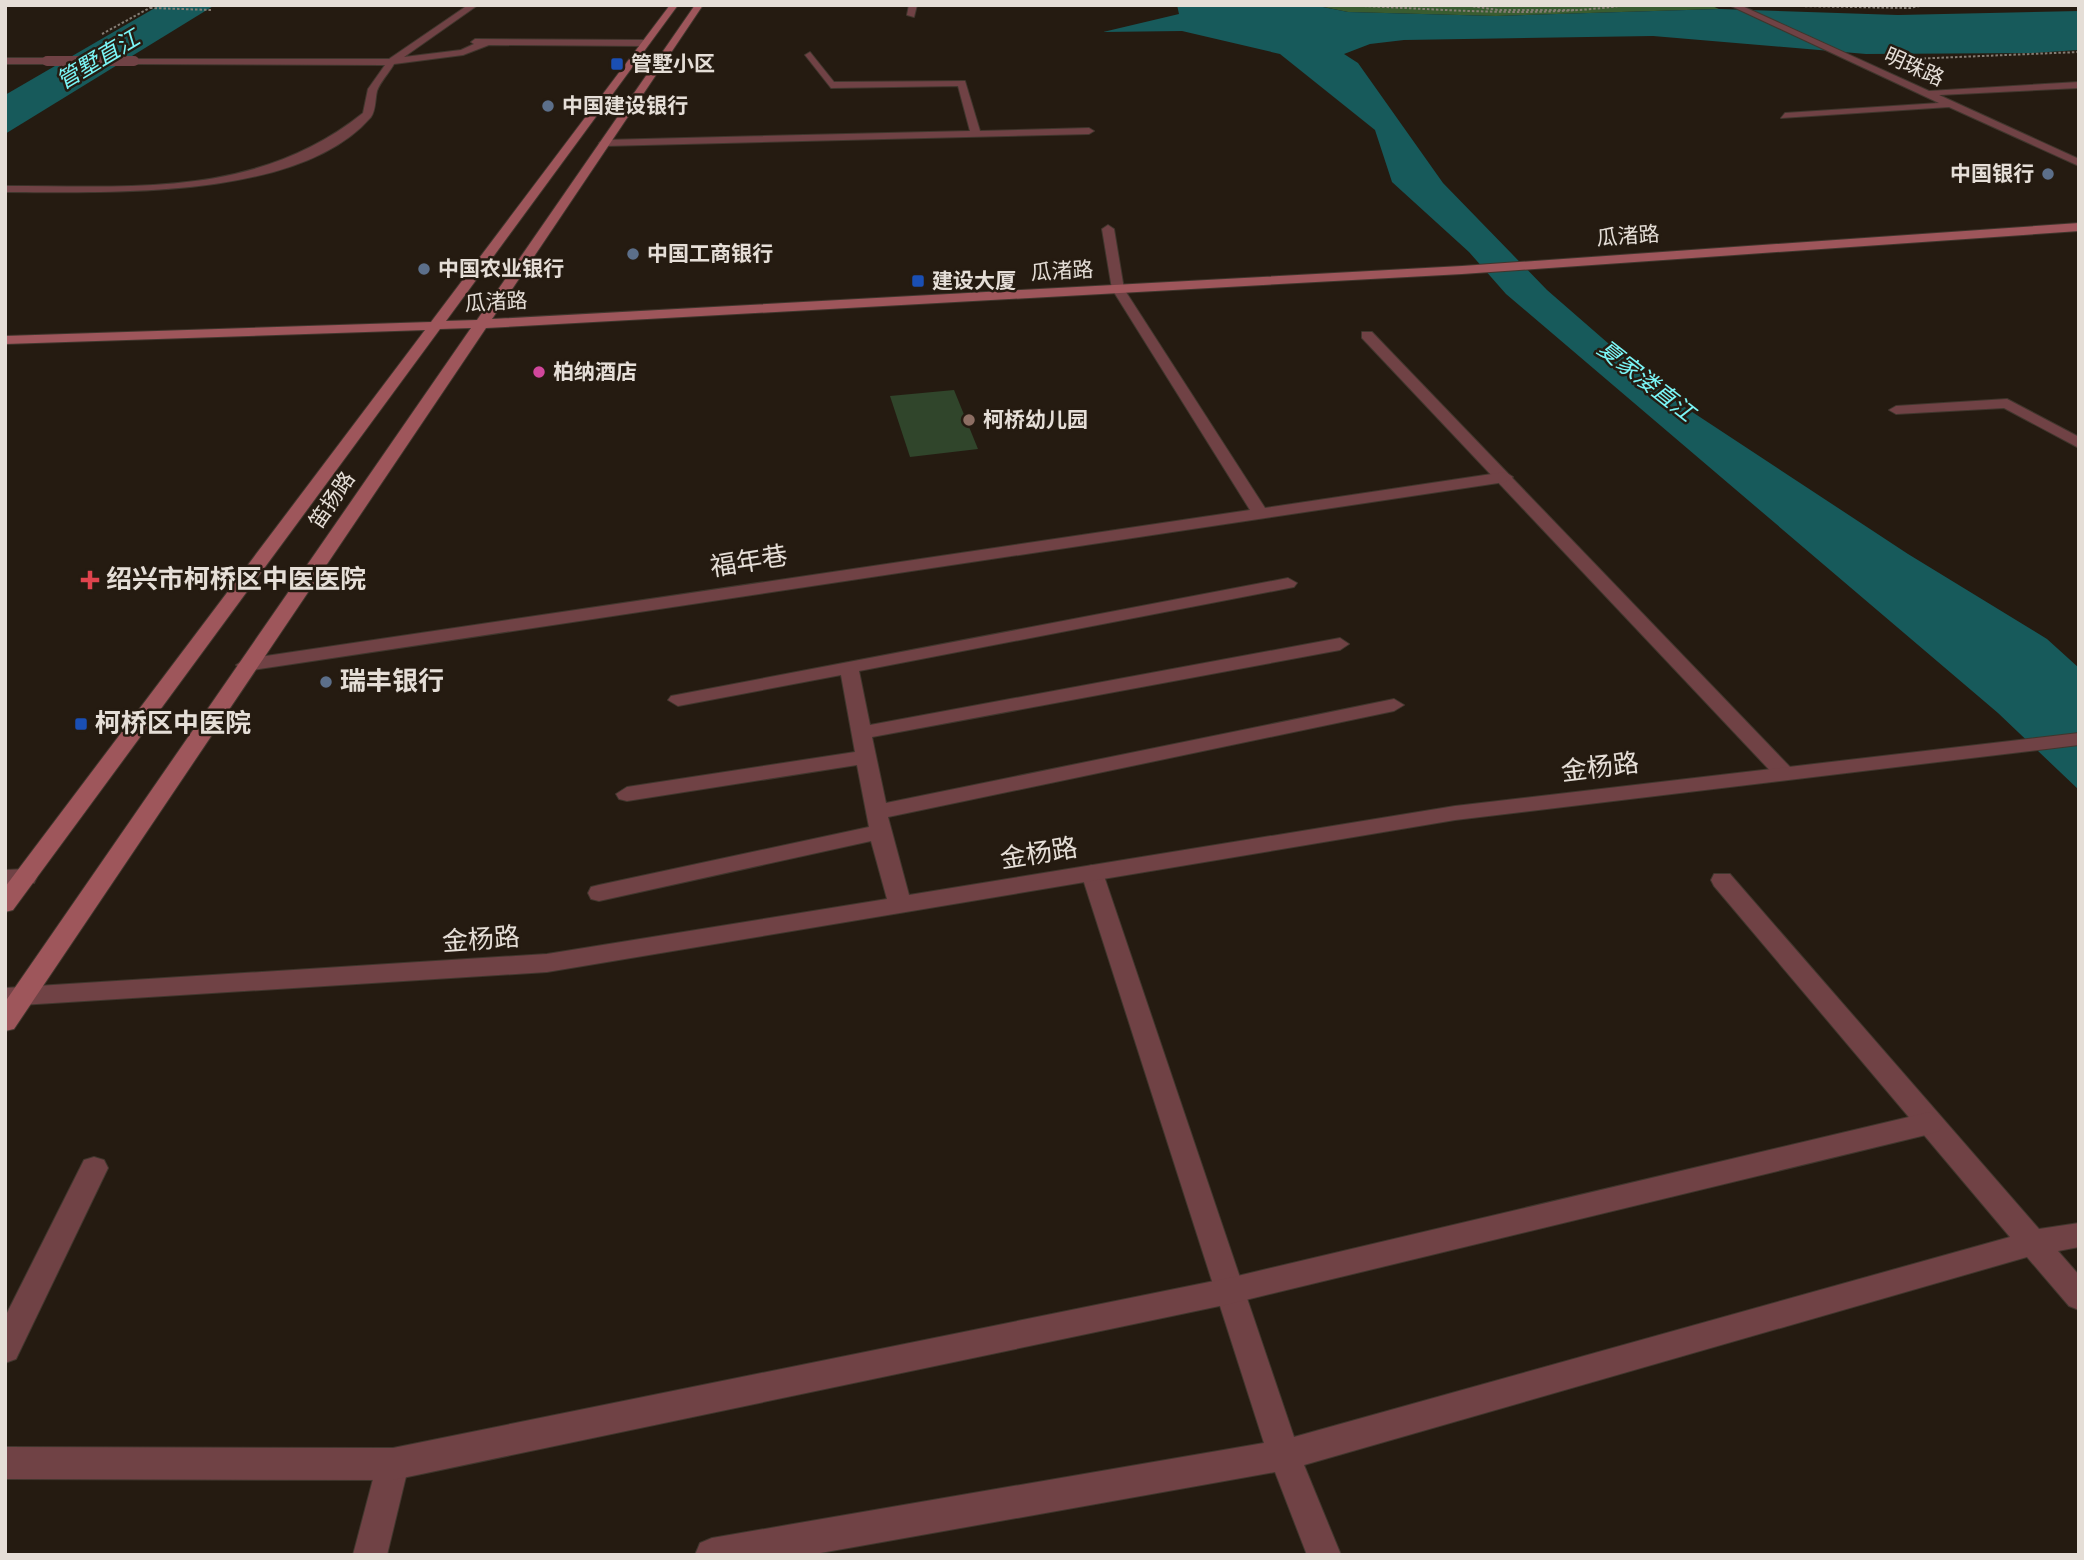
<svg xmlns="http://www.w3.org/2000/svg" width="2084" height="1560" font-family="Signika,'Noto Sans SC',sans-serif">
  <rect width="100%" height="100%" fill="#251b11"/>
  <!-- green -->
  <polygon fill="#30452b" points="954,390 978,449 910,457 890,396"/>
  <!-- forest -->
  <polygon fill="#395c30" points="1314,5 1710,5 1719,9 1496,16 1348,12"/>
  <!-- water -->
  <g fill="#175a5b">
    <polygon points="160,5 215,5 5,134 5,95"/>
    <polygon points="1177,5 1313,5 1348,12 1496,16 1719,9 1898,15 2079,11 2079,50 2033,53 1866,54 1653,36 1404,40 1370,44 1344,54 1358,63 1443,183 1547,290 1671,398 1908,554 2047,639 2079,668 2079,790 1998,713 1506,294 1469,252 1392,182 1375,130 1280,54 1182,31 1103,32 1179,14"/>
  </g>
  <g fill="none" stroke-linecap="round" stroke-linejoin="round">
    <!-- lane casing -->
    <g stroke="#40362d" stroke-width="2">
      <g id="lane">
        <path d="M468 5H478L404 57 461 50 474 44 471 42 475 39 646 40 650 43 646 46 489 45 463 55 394 64C389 73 380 82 377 91 375 99 376 110 371 117 299 201 106 192 5 192V186C133 186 257 198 363 113L368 89 385 65 134 64 131 59H389Z"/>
        <polygon points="810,52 834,82 965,81 980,131 1089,128 1094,131 1089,134 604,146 599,143 604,140 970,131 958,86 831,88 805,55"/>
        <polygon points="5,58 47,58 52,61 47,64 5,64"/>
        <polygon points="1362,332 1372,332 1792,769 1795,774 1792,779 1778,779 1362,338"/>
        <polygon points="1092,865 1100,868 1103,873 1294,1437 2010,1237 1714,886 1711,880 1714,874 1730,874 2039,1229 2079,1223 2079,1247 2058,1251 2079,1275 2079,1310 2069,1306 2027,1257 1304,1465 1341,1555 1307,1555 1275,1472 809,1555 695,1555 700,1543 712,1538 1264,1443 1081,873 1084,868"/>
        <polygon points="26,869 34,871 37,877 34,883 5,886 5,870"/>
        <polygon points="94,1157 104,1160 108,1168 16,1359 5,1363 5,1317 84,1160"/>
        <polygon points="393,1448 404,1453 409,1464 387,1555 353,1555 377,1464 382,1453"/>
      </g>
    </g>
    <!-- street casing -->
    <g stroke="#40362d" stroke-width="2">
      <g id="street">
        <polygon points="909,5 917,5 914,17 907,15"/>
        <polygon points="1729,5 1740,5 1929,91 2079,82 2079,88 1939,95 2079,159 2079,166 1949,107 1781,118 1785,113 1939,103"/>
        <polygon points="1108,225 1114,229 1124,289 1265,508 1505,472 1513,477 1505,482 246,671 236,665 246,659 1250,510 1112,289 1102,229"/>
        <polygon points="2007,399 2079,437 2079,448 2004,408 1896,414 1889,410 1896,406"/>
        <polygon points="1288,578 1297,583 1294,587 859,671 870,725 1340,638 1349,644 1340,650 872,737 886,803 1394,699 1404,705 1394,711 888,817 909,895 1455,806 2079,733 2079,745 1455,820 547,972 5,1006 5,988 547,954 887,899 871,841 599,901 591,899 588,893 591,887 599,885 869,827 857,765 627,801 619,799 616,794 627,787 855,752 841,675 678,706 668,700 671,696"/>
        <polygon points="1930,1112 1939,1115 1943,1123 1939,1131 1930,1134 1229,1304 393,1480 5,1479 5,1447 393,1448 1229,1278"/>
      </g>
    </g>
    <!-- secondary casing -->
    <g stroke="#40362d" stroke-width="2">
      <polygon id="secondary" points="670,5 678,5 446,321 477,320 695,5 703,5 492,319 1462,266 2079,223 2079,231 1462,274 486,328 14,1029 5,1031 5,1002 471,328 440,329 13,910 5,912 5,887 425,330 5,344 5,336 431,322"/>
    </g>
    <!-- path -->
    <g stroke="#847c73" stroke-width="2" stroke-dasharray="2.5 2" stroke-linecap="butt">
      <path d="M1337 5C1434 8 1529 19 1626 5"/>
      <polyline points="1464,5 1498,10 1574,10"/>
      <polyline points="1796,6 1910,8 1924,5"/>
      <polyline points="150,8 212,10"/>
      <polyline points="102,34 155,5"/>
      <polyline points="1910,59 2079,52"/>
    </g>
    <!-- lane -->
    <use href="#lane" fill="#704245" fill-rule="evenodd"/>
    <!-- street -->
    <use href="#street" fill="#704245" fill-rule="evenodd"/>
    <!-- secondary -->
    <use href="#secondary" fill="#9e565b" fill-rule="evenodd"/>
    <!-- lane-bridge casing -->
    <g stroke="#40362d" stroke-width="10" stroke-linecap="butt">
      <polyline id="lane-bridge" points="47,61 134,61"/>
    </g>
    <!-- lane-bridge -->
    <use href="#lane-bridge" stroke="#704245" stroke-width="10"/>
  </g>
  <!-- markers -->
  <g fill="#1a4fb4" stroke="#251b11" stroke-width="2.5">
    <rect x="610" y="57" width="14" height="14" rx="3.5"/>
    <rect x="911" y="274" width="14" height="14" rx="3.5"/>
    <rect x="74" y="717" width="14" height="14" rx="3.5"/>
  </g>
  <g fill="#5c6f8a" stroke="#251b11" stroke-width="2.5">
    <circle cx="548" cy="106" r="7"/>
    <circle cx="2048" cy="174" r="7"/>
    <circle cx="633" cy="254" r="7"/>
    <circle cx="424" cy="269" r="7"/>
    <circle cx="326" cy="682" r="7"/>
  </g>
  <circle fill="#d1479c" stroke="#251b11" stroke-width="2.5" cx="539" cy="372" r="7"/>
  <circle fill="#8d6e63" stroke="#251b11" stroke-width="2.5" cx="969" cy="420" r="7"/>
  <path fill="#e0444e" stroke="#251b11" stroke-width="2.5" d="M86.5 569.5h7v7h7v7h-7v7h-7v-7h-7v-7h7z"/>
  <g text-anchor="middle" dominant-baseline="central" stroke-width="5" stroke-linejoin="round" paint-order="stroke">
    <!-- far-poi labels -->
    <g font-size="21" font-weight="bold" fill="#e5ded7" stroke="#251b11" text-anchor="start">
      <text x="631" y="64">管墅小区</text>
      <text x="562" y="106">中国建设银行</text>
      <text x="2034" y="174" text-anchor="end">中国银行</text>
      <text x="647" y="254">中国工商银行</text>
      <text x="438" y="269">中国农业银行</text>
      <text x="932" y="281">建设大厦</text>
      <text x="553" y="372">柏纳酒店</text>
      <text x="983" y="420">柯桥幼儿园</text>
    </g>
    <!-- far-street labels -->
    <g font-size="21" fill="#e5ded7" stroke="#251b11">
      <text transform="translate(1914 67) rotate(24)">明珠路</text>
      <text transform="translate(1628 236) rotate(-4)">瓜渚路</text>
      <text transform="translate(1062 271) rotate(-3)">瓜渚路</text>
      <text transform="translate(496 302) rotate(-3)">瓜渚路</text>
      <text transform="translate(332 500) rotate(-56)">笛扬路</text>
    </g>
    <!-- far-water labels -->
    <g font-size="23" font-style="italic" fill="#7bf6f7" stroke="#251b11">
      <text transform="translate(98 60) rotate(-31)">管墅直江</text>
      <text transform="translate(1646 381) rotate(38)">夏家溇直江</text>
    </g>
    <!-- street labels -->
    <g font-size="26" fill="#e5ded7" stroke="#251b11">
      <text transform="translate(749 562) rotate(-9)">福年巷</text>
      <text transform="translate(1600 768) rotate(-7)">金杨路</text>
      <text transform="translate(1039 854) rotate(-9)">金杨路</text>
      <text transform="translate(481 940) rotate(-4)">金杨路</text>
    </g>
    <!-- poi labels -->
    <g font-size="26" font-weight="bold" fill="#e5ded7" stroke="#251b11" text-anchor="start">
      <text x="106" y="580">绍兴市柯桥区中医医院</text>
      <text x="340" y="682">瑞丰银行</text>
      <text x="95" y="724">柯桥区中医院</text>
    </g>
  </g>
  <!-- border -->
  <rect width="2084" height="1560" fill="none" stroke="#e5ded7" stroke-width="14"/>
</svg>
